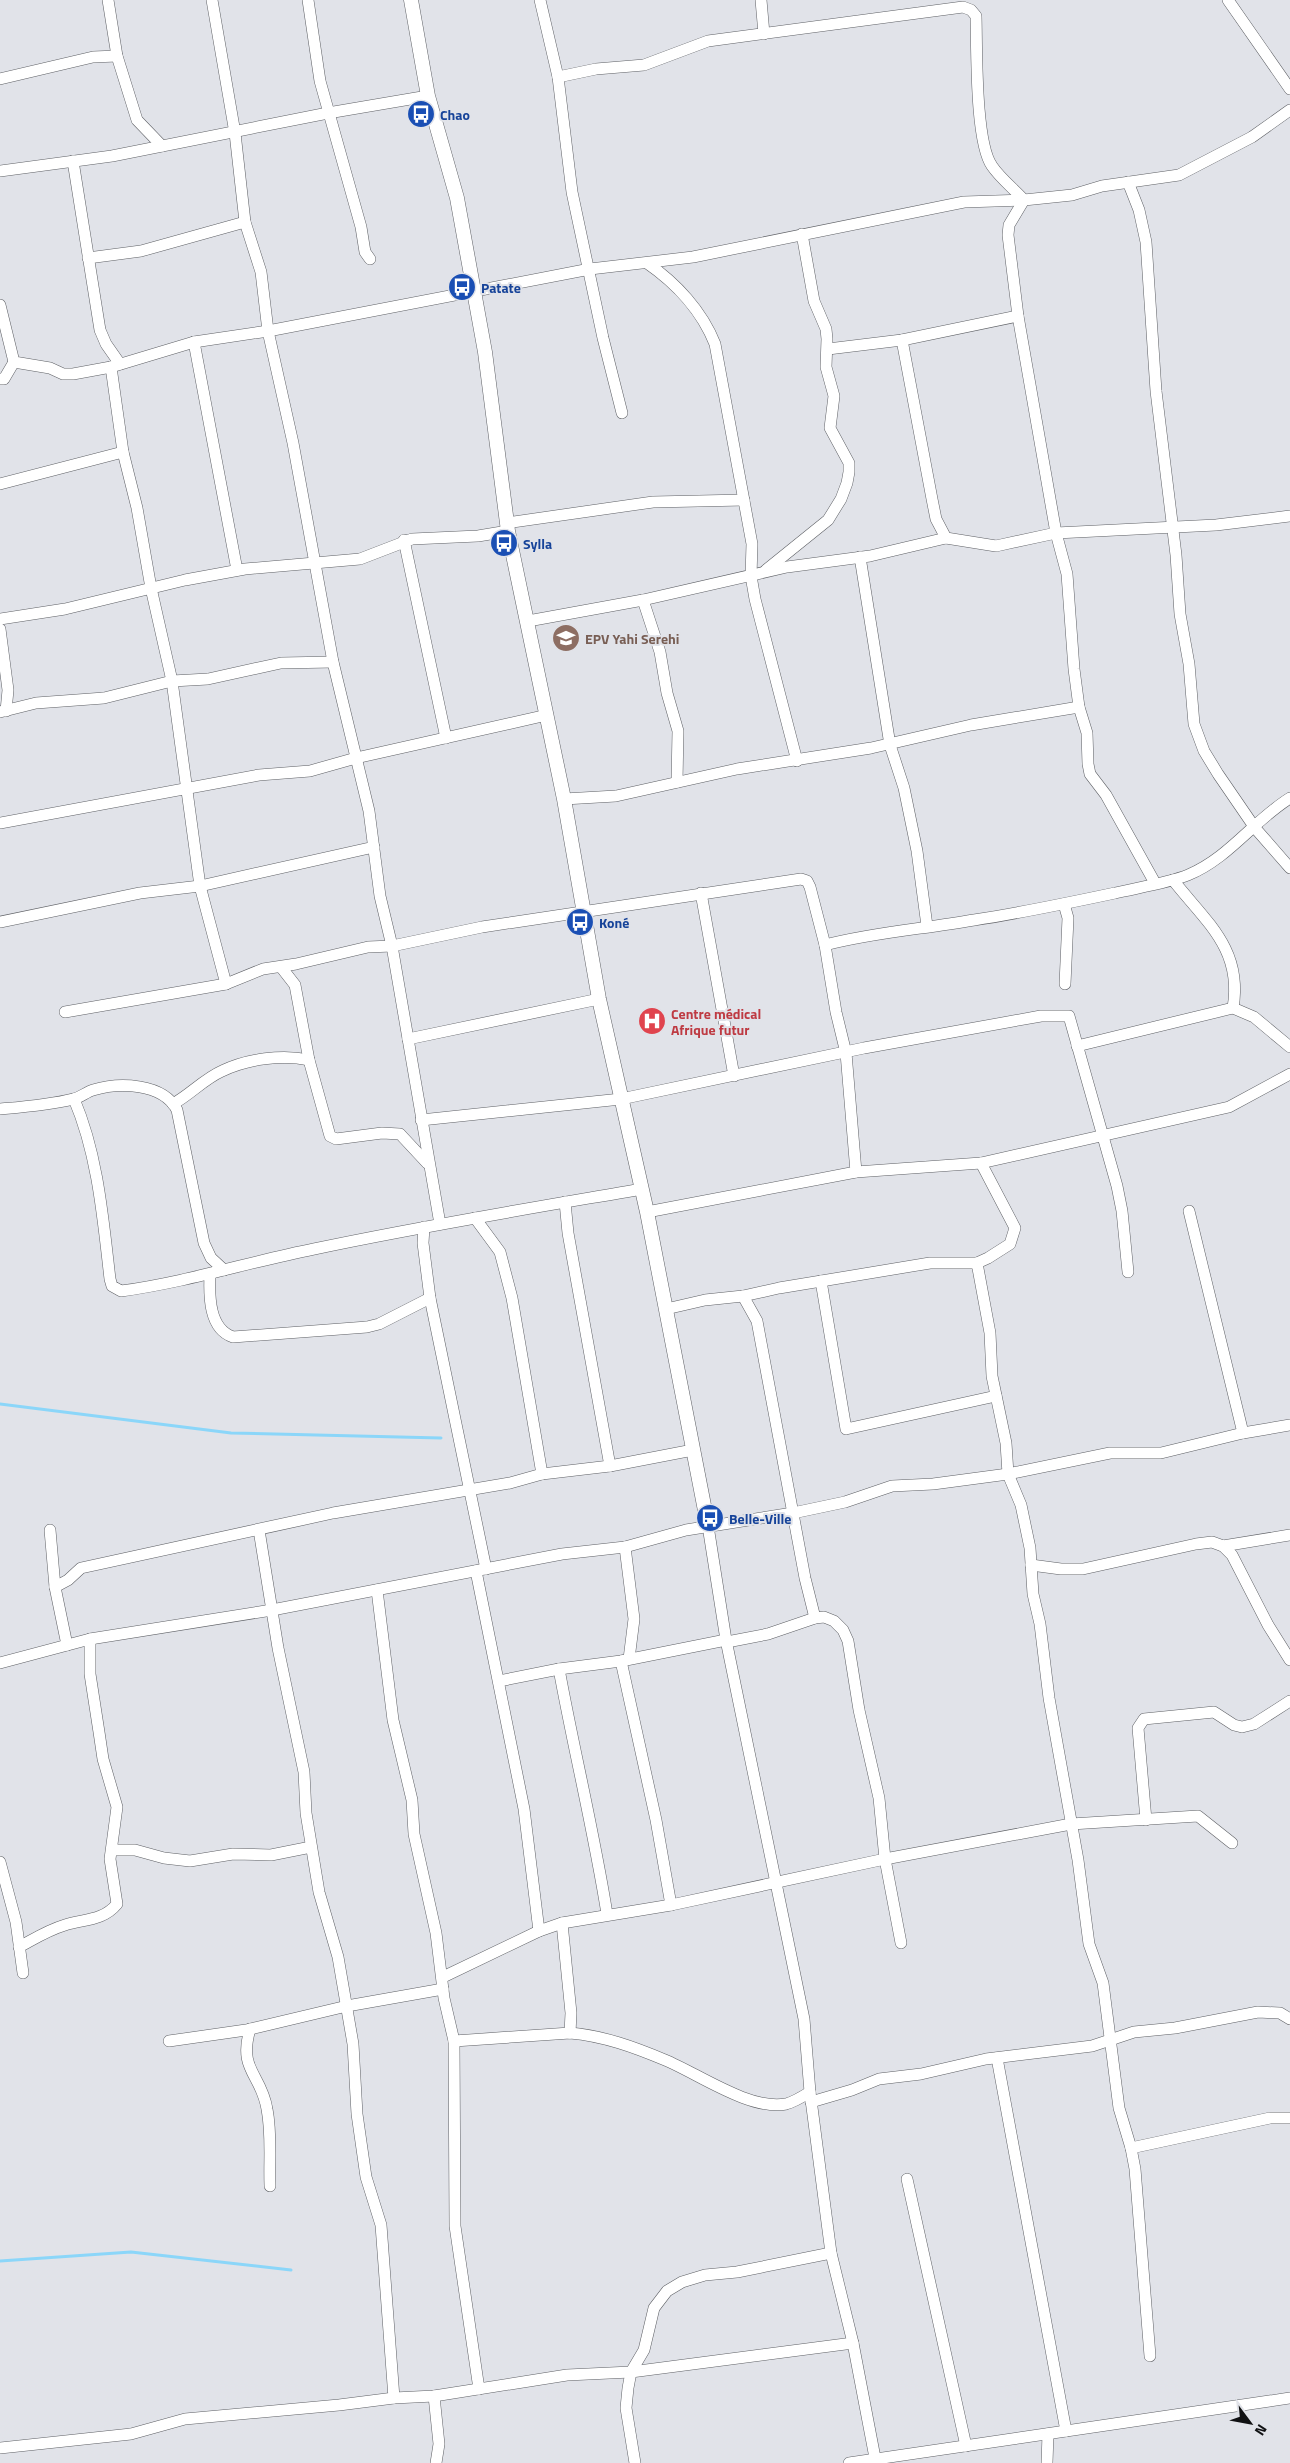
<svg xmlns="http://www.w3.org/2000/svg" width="1290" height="2463" font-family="'Titillium Web',sans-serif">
  <rect width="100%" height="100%" fill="#e1e3e9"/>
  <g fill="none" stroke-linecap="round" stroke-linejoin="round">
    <!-- stream -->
    <g stroke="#8bd6f9" stroke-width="3">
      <polyline points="0,1404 231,1433 441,1438"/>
      <polyline points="0,2261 131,2252 291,2270"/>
    </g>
    <!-- minor casing -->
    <g stroke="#5e6065" stroke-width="12">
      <g id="minor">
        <polyline points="108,0 117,56 137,120 162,146"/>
        <polyline points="212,0 235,133 245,222 261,272 268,331 293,443 333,662 369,811 380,896 392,946 440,1224"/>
        <polyline points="308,0 320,81 361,227 365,252 370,259"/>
        <polyline points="540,0 558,77 572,192 603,338 622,413"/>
        <polyline points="761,0 764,34"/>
        <polyline points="1228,0 1290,89"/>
        <path d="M558 77 596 69 644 65 708 41 963 7 971 10 976 16C977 48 975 142 992 166 1000 178 1014 189 1024 200L1009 225 1008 235 1018 316 1056 533 1067 574 1074 669 1079 707 1087 733 1088 764 1090 774 1106 795 1155 883"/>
        <polyline points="0,79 93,57 117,56"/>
        <polyline points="73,161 100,330 106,344 120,364"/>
        <polyline points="0,171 112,156 328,113 428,96"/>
        <polyline points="1128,182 1139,210 1146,242 1156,391 1176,555 1180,614 1189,664 1194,724 1204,751 1218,774 1255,828 1290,868"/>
        <polyline points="88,258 141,251 245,222"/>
        <path d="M647 263C676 283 702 311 715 344L752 544 751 576 755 599 797 761"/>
        <polyline points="0,305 14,362 50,368 63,374 73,374 111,367 194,342 268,331 590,269 693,257 964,202 1024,200 1072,195 1102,186 1179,175 1252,137 1290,110"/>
        <polyline points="902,340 932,499 936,519 946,538"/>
        <polyline points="194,342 237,570"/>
        <polyline points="828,349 902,340 1018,316"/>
        <polyline points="111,367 123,452 137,508 151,588 172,681 200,886 226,984 263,969 296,964 368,947 392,946 482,927 801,879 807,881 810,887 825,945 836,1012 846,1053 856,1172"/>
        <polyline points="0,379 4,379 14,362"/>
        <polyline points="0,484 123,452"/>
        <polyline points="506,523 653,502 744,500"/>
        <polyline points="404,540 446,738"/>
        <polyline points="860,557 890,745 904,788 917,851 927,926"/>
        <polyline points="766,570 828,520 841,499 847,483 849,472 849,463 830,428 834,396 826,367 827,339 826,329 814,301 802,234"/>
        <polyline points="643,600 660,652 667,693 678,731 677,782"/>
        <polyline points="0,619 65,609 185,580 245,569 360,559 412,539 478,536 508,531"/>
        <polyline points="528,621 643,600 787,567 870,556 946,538 996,546 1056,533 1216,525 1290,516"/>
        <polyline points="0,629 8,690 6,711"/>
        <polyline points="0,712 36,703 104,698 172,681 208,679 281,663 333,662"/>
        <polyline points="564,799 616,796 737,769 871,748 971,725 1079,707"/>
        <polyline points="0,823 259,775 310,771 356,758 547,715"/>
        <path d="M1173 880C1206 922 1243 949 1233 1008"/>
        <polyline points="701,893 734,1076"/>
        <polyline points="1064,904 1068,918 1065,984"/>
        <polyline points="0,922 140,893 200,886 374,847"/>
        <path d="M825 945C874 932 924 929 974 920 1021 913 1068 903 1115 893 1136 888 1168 883 1188 875 1229 858 1253 821 1290 798"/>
        <polyline points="281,967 295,985 309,1060 330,1136 336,1139 382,1133 400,1134 427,1163"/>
        <polyline points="65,1012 226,984"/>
        <polyline points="408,1039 599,999"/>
        <polyline points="1077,1046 1233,1008 1254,1017 1290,1047"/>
        <path d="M74 1099C98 1155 103 1219 110 1279L112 1286 121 1291C187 1282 249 1262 314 1249 422 1226 532 1208 642 1189"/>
        <path d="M173 1104C191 1094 204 1079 222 1071 247 1059 282 1054 309 1060"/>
        <path d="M0 1109C23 1107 50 1105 73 1099 80 1098 86 1092 93 1090 119 1082 163 1083 177 1110L204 1243 211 1258 224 1270"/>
        <polyline points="421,1120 621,1099 864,1048 1041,1016 1069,1016 1117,1186 1122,1211 1128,1272"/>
        <polyline points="565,1202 568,1233 610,1466"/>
        <polyline points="1189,1211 1243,1433"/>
        <polyline points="647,1212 856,1172 981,1163 1229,1107 1290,1074"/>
        <polyline points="475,1218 500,1252 512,1298 542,1474"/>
        <polyline points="424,1227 423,1243 430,1298 486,1569"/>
        <polyline points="977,1263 990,1333 992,1376 1006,1443 1008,1474 1021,1505 1030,1548 1033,1594 1040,1624 1049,1698 1078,1860 1089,1944 1103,1983 1119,2108 1131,2148 1135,2169 1150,2356"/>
        <path d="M210 1275C209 1296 209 1329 233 1337L367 1327 379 1324 430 1298"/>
        <polyline points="821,1281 846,1429 996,1396"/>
        <polyline points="743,1296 757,1321 805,1578 815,1618"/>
        <polyline points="666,1309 705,1300 743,1296 779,1288 930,1263 977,1263 988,1258 1010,1244 1015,1228 981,1163"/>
        <polyline points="708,1526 726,1640 804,2019 810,2092 831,2253 853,2343 876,2463"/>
        <polyline points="50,1530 55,1587 67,1645"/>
        <polyline points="259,1530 278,1648 304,1772 306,1813 319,1892 338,1957 353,2044 357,2114 366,2177 381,2225 394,2398"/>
        <polyline points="1223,1546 1232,1555 1268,1625 1290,1660"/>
        <polyline points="625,1547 634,1619 629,1659"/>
        <polyline points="1031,1565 1061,1569 1083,1569 1196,1544 1212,1542 1223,1546 1290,1535"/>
        <polyline points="476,1571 524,1809 539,1931"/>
        <polyline points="55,1587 68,1580 81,1568 333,1513 510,1483 542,1474 610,1466 693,1450"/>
        <polyline points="377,1590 393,1720 412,1800 414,1834 436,1933 444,1998 454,2041 455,2226 479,2389"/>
        <polyline points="727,1642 768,1634 815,1618 824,1617 834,1621 843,1630 848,1641 859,1710 879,1798 885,1859 901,1943"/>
        <polyline points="621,1661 656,1820 671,1905"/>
        <polyline points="0,1663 90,1639 272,1610 562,1554 625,1547 686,1530 793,1513 845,1502 892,1486 933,1484 1008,1474 1110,1453 1161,1453 1243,1433 1290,1425"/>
        <path d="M559 1669C574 1751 594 1832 607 1914"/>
        <polyline points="499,1681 559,1669 621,1661 726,1640"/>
        <polyline points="1146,1820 1138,1728 1144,1719 1214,1712 1234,1725 1242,1727 1254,1724 1290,1701"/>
        <polyline points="112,1850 135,1850 164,1858 190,1861 233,1854 271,1855 311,1847"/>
        <polyline points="0,1862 16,1922 23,1973"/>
        <polyline points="562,1923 571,2013 570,2033"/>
        <path d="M19 1947C34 1939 48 1930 65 1925 84 1919 103 1921 117 1904L110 1859 117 1807 103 1759 99 1732 90 1674V1639"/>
        <polyline points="443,1977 539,1931 562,1923 671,1905 885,1859 1071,1824 1198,1816 1232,1843"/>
        <path d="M250 2029C238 2071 261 2073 267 2109 272 2135 269 2160 270 2186"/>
        <polyline points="169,2041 246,2030 347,2006 443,1989"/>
        <path d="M454 2041 570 2033C604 2036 634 2047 665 2060 697 2073 750 2111 786 2104 794 2102 802 2097 810 2092"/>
        <polyline points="997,2058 1066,2431"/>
        <polyline points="811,2102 852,2090 879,2079 921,2074 986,2059 1092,2046 1134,2032 1175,2028 1258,2012 1280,2013 1290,2019"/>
        <polyline points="1131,2148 1270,2118 1290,2118"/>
        <polyline points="907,2179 966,2446"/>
        <polyline points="434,2396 439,2444 436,2463"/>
        <polyline points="0,2448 131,2434 185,2419 339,2405 394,2398 434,2396 567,2375 631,2372 853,2343"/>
        <polyline points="635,2463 626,2408 628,2388 631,2372 644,2350 654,2308 667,2291 682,2282 705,2275 737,2272 831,2253"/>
        <polyline points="849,2463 1290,2398"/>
        <polyline points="1047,2463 1048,2434"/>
      </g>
    </g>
    <!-- tertiary casing -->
    <g stroke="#5e6065" stroke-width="15">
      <polyline id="tertiary" points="411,0 428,96 457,198 485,352 508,531 564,799 599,999 647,1212 708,1526"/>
    </g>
    <!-- minor -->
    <use href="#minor" stroke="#fff" stroke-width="11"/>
    <!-- tertiary -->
    <use href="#tertiary" stroke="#fff" stroke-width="14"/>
  </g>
  <!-- icons -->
  <defs>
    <g id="bus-disc" transform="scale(1.4375)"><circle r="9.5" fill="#1a4fb4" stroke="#e1e3e9"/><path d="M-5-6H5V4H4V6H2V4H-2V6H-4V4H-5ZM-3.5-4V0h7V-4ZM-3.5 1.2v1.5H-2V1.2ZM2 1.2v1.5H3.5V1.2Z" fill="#fff"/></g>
    <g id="school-disc" transform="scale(1.4375)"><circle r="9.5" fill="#8d6e63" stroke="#e1e3e9"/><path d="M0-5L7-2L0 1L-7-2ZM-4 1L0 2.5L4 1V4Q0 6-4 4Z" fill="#fff"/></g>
    <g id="hospital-disc" transform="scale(1.4375)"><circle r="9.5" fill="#e0444e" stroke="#e1e3e9"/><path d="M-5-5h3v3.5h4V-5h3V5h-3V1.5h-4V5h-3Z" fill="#fff"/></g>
  </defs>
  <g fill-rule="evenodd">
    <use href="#bus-disc" x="421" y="114"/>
    <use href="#bus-disc" x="462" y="287"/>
    <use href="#bus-disc" x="504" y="543"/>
    <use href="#school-disc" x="566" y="638"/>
    <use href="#bus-disc" x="580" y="922"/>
    <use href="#hospital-disc" x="652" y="1021"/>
    <use href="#bus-disc" x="710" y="1518"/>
  </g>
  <g text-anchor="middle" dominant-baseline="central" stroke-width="4" stroke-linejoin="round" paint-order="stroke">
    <!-- transit labels -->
    <g font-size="14" font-weight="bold" fill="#164399" stroke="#e1e3e9" text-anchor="start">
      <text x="440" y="114">Chao</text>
      <text x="481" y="287">Patate</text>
      <text x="523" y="543">Sylla</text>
      <text x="599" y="922">Koné</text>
      <text x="729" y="1518">Belle-Ville</text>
    </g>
    <!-- education labels -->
    <g font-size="14" font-weight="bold" fill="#785e54" stroke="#e1e3e9" text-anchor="start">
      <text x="585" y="638">EPV Yahi Serehi</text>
    </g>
    <!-- health labels -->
    <g font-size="14" font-weight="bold" fill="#be3a42" stroke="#e1e3e9" text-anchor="start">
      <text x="671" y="1013">Centre médical<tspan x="671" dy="16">Afrique futur</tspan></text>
    </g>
  </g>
  <!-- north arrow -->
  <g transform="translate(1250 2423) rotate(122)" stroke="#e1e3e9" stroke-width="4" paint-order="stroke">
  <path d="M0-4L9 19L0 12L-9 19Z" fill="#101113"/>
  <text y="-8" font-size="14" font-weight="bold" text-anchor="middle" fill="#101113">N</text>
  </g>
</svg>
